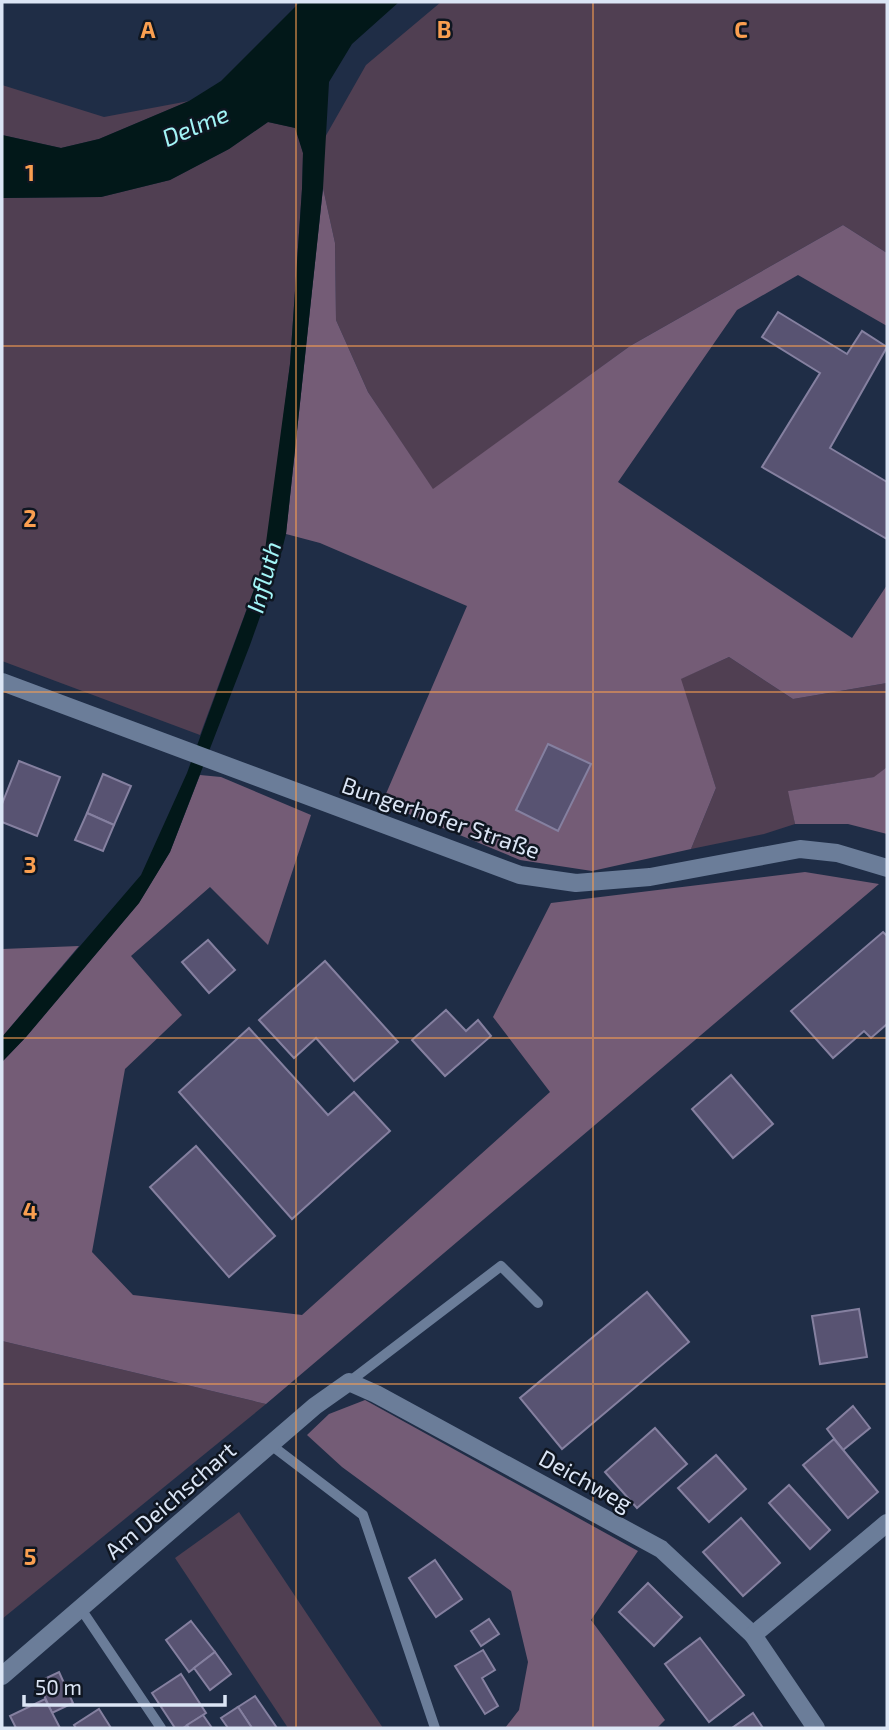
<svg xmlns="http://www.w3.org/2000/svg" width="889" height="1730" font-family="'Exo 2',sans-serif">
  <rect width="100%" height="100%" fill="#1f2d46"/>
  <!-- green -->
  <g fill="#503f52">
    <polygon points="441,2 887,2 887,253 843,225 630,346 433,490 368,392 336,320 335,243 323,188 324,139 366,65"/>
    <polygon points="2,85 104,117 189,101 99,139 61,148 2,135"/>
    <polygon points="268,122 296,128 303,153 302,189 290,364 269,534 263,565 200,735 2,661 2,198 101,197 170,180 229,149"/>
    <polygon points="729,657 793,699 887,683 887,767 875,777 789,791 795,824 764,834 691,849 716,788 680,679"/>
    <polygon points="2,1341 266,1404 2,1619"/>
    <polygon points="239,1512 383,1728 288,1728 175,1558"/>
  </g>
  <!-- forest -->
  <g fill="#745c76">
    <polygon points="323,188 335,243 336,320 368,392 433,489 630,346 843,225 887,253 887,326 798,275 737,310 618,482 852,638 887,585 887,683 793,699 729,657 681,679 716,788 691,849 592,871 520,860 382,803 467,606 320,543 286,534"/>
    <polygon points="887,767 887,834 848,824 795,824 788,791 874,777"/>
    <polygon points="200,775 221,777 311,815 268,945 210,887 131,956 182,1015 125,1069 92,1252 133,1295 302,1315 550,1092 493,1017 551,903 805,872 879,884 266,1404 2,1341 2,1062 26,1037 139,903 170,852"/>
    <polygon points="79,946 2,1037 2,949"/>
    <polygon points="365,1400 638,1551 591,1620 665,1720 657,1728 505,1728 519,1710 528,1662 511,1591 342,1467 307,1435 329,1414"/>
  </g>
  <!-- water -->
  <polygon fill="#021819" points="300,2 399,2 352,44 329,82 323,188 286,534 278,566 250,645 170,852 139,903 26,1037 2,1062 2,1037 141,875 187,773 263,565 290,364 302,189 303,153 295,128 268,122 229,149 170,180 101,197 2,198 2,135 61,148 99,139 189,101 221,81"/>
  <!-- building -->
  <g fill="#585372" stroke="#8580a0" stroke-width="2">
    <polygon points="778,312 847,354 862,331 887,347 830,448 887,482 887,539 762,467 820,373 762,337"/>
    <polygon points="548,744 591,764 558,831 516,810"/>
    <polygon points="19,761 60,777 37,836 2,822 2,804"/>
    <polygon points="103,774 131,786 114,825 87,813"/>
    <polygon points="87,813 114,825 103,851 75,840"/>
    <polygon points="883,932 887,936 887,1024 871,1038 864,1031 833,1058 791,1011"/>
    <polygon points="208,940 235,970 209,993 182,962"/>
    <polygon points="325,961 398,1042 354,1081 316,1038 294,1058 259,1020"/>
    <polygon points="446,1010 466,1031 478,1020 491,1036 445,1076 412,1040"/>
    <polygon points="249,1028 328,1115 354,1092 390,1131 292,1219 179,1092"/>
    <polygon points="731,1075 773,1124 733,1158 692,1109"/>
    <polygon points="196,1146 275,1236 229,1277 150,1187"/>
    <polygon points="647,1292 689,1342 562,1449 520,1398"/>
    <polygon points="859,1309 867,1357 820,1364 812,1316"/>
    <polygon points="853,1406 870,1428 843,1450 827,1429"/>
    <polygon points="655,1428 687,1464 637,1508 605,1472"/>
    <polygon points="834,1439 878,1492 848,1518 803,1465"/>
    <polygon points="716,1455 746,1489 709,1522 678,1488"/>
    <polygon points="789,1485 830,1530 810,1549 769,1503"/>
    <polygon points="741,1518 780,1563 743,1596 703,1552"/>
    <polygon points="435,1560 462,1599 436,1617 409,1578"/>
    <polygon points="648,1583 682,1617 654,1646 619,1612"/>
    <polygon points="489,1619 499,1634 481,1646 471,1631"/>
    <polygon points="191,1621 215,1652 189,1672 166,1640"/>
    <polygon points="700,1638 744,1695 709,1722 665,1664"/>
    <polygon points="483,1650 495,1670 482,1678 498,1706 485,1714 455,1666"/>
    <polygon points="215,1652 231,1674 210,1690 194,1668"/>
    <polygon points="59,1672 73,1703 52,1713 38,1682"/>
    <polygon points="181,1674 206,1713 183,1728 175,1728 152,1693"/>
    <polygon points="255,1696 277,1728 252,1728 238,1707"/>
    <polygon points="45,1699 60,1728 16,1728 10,1716"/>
    <polygon points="238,1707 252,1728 228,1728 221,1718"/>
    <polygon points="99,1709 111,1728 76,1728 74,1725"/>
    <polygon points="753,1713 763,1728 732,1728"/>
    <polygon points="203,1715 212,1728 189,1728 187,1725"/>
  </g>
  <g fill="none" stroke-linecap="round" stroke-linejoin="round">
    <!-- service -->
    <g stroke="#6b7d99" stroke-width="10">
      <polyline points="349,1382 501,1266 538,1303"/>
      <polyline points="271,1445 363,1515 435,1728"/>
      <polyline points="81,1609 161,1728"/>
    </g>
    <!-- minor -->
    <g stroke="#6b7d99" stroke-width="18">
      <polyline points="2,682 520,875 576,883 650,877 800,849 837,853 887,868"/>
      <polyline points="2,1676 315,1406 349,1382 376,1394 661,1549 753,1635"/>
      <polyline points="816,1728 753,1635 887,1523"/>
    </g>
  </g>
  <!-- grid -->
  <path fill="none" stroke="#fa9f50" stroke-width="2" stroke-opacity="0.55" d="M296 2V1728M593 2V1728M2 346H887M2 692H887M2 1038H887M2 1384H887"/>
  <g text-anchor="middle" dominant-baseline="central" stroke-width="5" stroke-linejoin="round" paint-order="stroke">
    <!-- street labels -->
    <g font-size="23" fill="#dbe5f5" stroke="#0f1621">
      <text transform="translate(441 817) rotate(19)">Bungerhofer Straße</text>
      <text transform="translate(586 1480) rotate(29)">Deichweg</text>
      <text transform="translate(170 1500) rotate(-41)">Am Deichschart</text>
    </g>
    <!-- water labels -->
    <g font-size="24" font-style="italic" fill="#a3f5f7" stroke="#0f1621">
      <text transform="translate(195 125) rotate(-23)">Delme</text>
      <text transform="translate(263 577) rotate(-75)">Influth</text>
    </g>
  </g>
  <g font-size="23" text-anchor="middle" font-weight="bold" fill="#fa9f50" stroke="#0f1621" stroke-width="5" stroke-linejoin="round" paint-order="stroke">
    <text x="148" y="38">A</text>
    <text x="444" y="38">B</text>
    <text x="741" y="38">C</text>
    <text x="30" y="181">1</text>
    <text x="30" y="527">2</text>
    <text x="30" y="873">3</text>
    <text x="30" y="1219">4</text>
    <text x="30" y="1565">5</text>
  </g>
  <!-- border -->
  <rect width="889" height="1730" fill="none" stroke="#dbe5f5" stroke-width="7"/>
  <!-- scale -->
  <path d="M24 1695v10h201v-10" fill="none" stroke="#dbe5f5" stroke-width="3.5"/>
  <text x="35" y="1695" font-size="21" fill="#dbe5f5" stroke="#0f1621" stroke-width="5" paint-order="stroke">50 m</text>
</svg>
